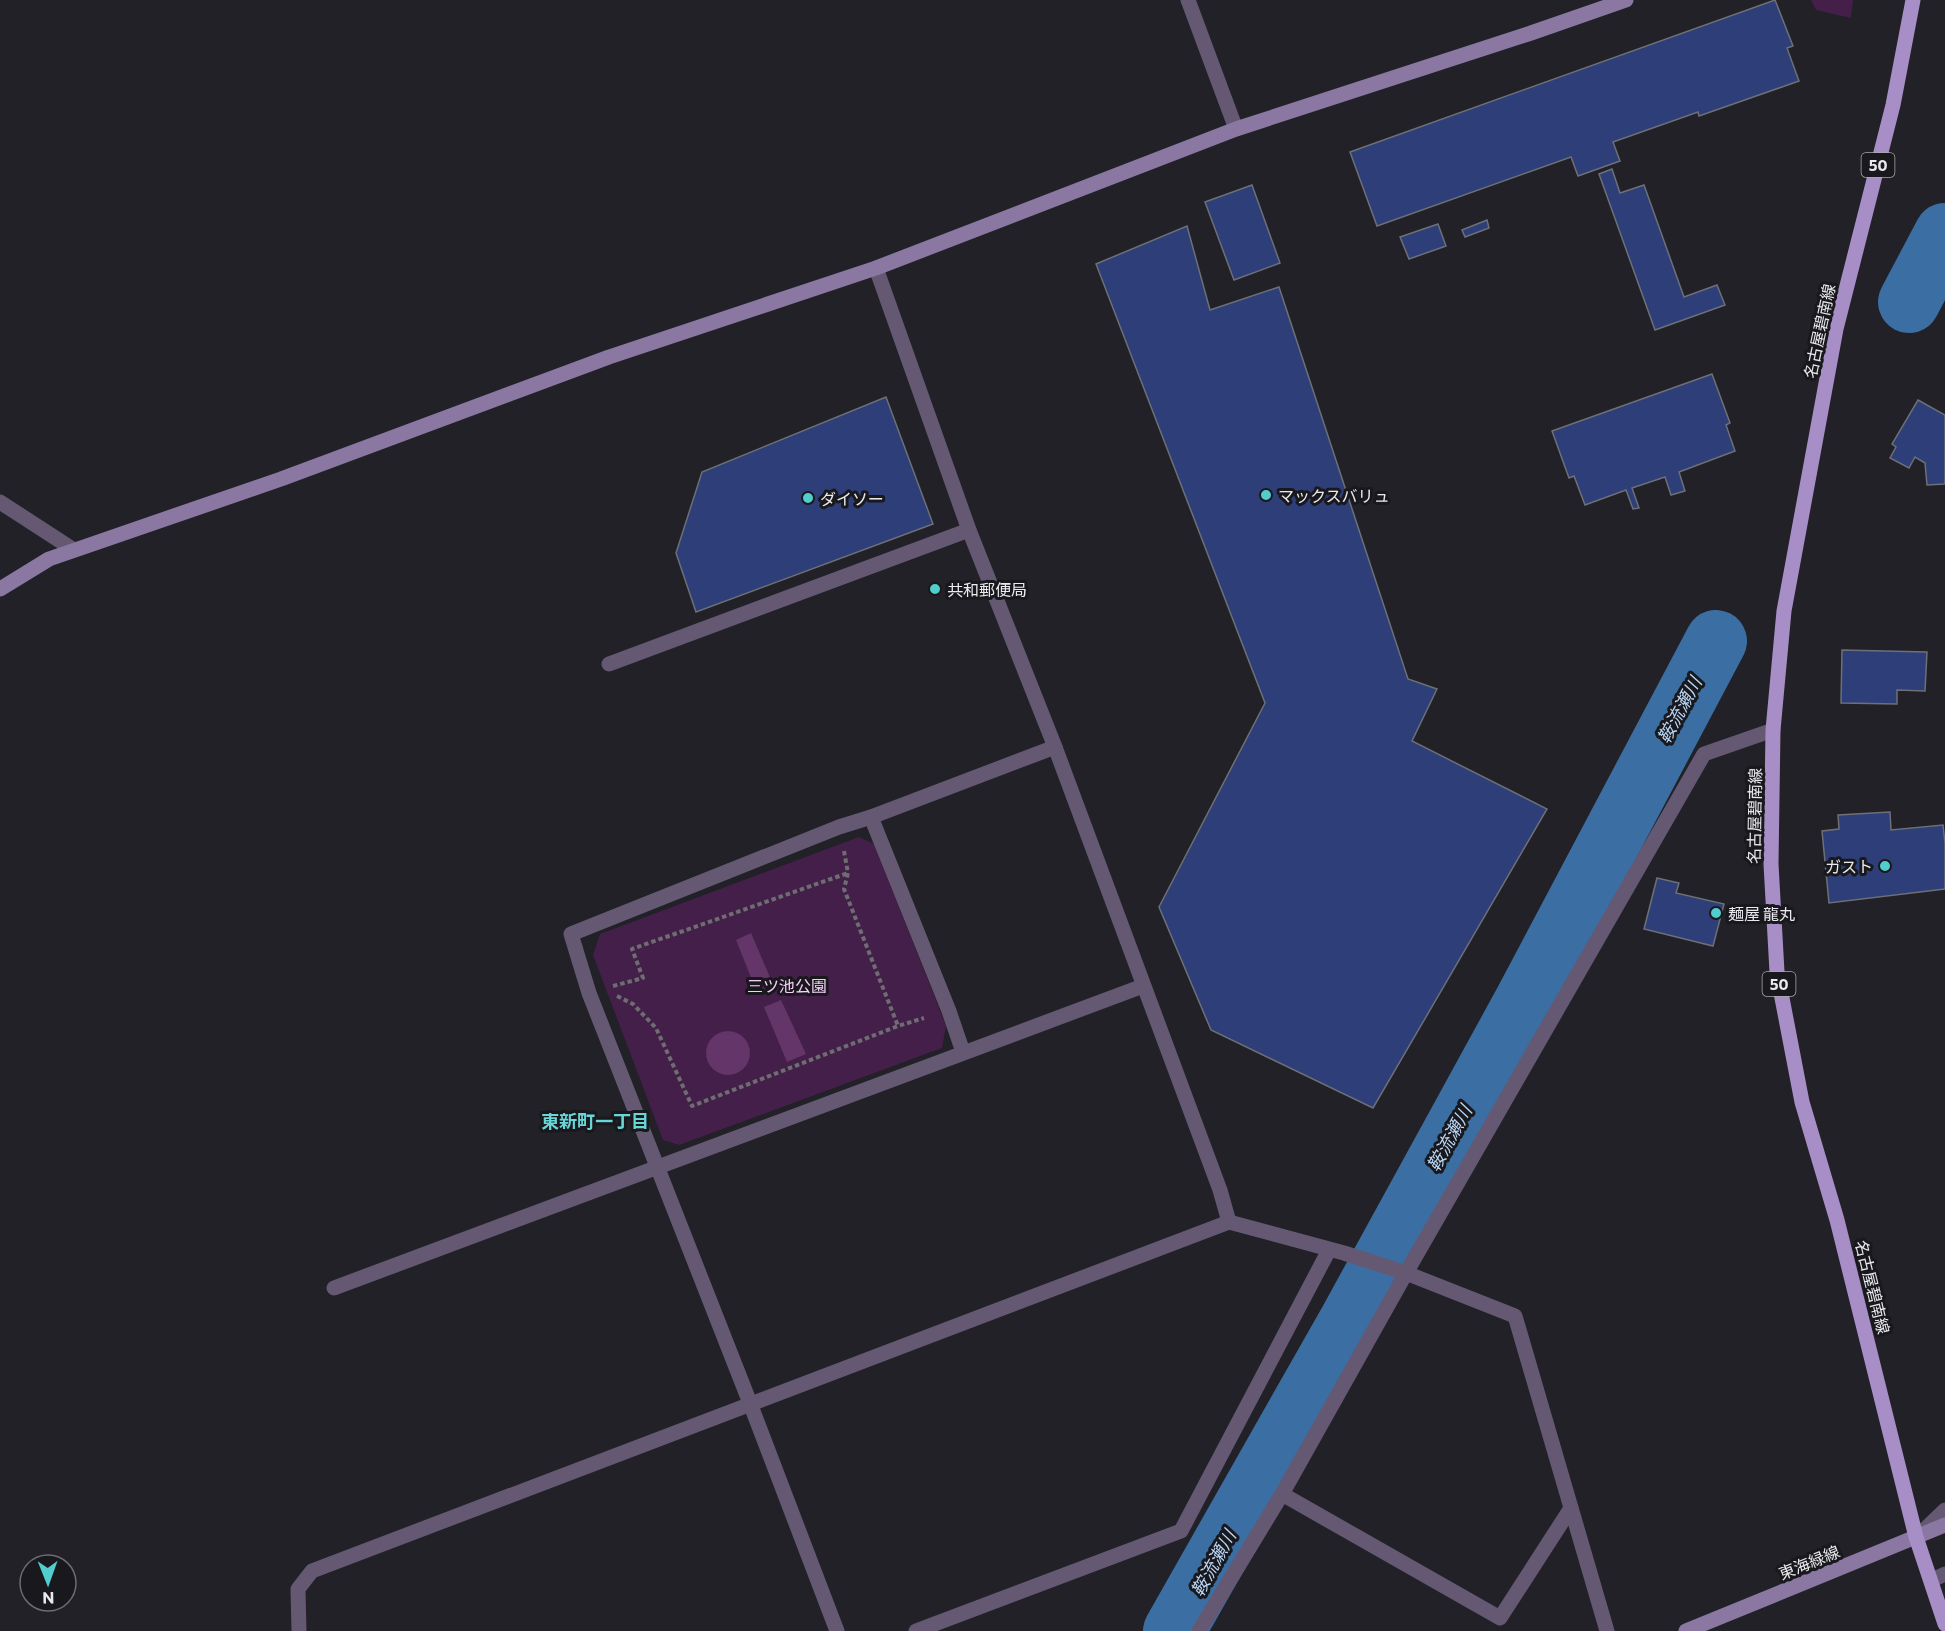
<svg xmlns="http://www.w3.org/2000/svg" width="1945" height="1631" font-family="Commissioner,'Noto Sans JP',sans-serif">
  <rect width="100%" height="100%" fill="#212127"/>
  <!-- green -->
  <g fill="#441f49">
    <polygon points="1811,0 1853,0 1851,18 1816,10"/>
    <polygon points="859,837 874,844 946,1026 942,1048 679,1145 663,1140 593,955 600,934"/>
  </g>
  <!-- forest -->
  <g fill="#633569">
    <polygon points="751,933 775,989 758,995 736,940"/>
    <polygon points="781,1000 806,1054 787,1062 764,1007"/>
    <circle cx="728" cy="1053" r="22"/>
  </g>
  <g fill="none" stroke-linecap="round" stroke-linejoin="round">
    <!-- river -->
    <g stroke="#3b6fa3" stroke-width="62">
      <polyline points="1909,302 1945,234"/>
      <polyline points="1174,1631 1350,1321 1526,1000 1716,641"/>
    </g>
  </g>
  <!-- building -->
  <g fill="#2d3e78" stroke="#6d7076" stroke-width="1.5">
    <polygon points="1775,0 1793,46 1787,48 1799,81 1699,116 1698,112 1613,142 1620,161 1578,176 1571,157 1377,226 1350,152"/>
    <polygon points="1612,169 1620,193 1644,185 1684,297 1717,285 1725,305 1655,330 1599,174"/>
    <polygon points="1252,185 1280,263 1234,280 1205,202"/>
    <polygon points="1487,220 1489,228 1465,237 1462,230"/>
    <polygon points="1438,224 1446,246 1409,259 1400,237"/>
    <polygon points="1187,226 1210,310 1279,287 1408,679 1437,689 1412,741 1547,809 1373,1108 1211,1030 1159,907 1265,703 1096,264"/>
    <polygon points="1712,374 1730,423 1726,425 1735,451 1679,472 1685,491 1671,495 1665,477 1632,488 1639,508 1633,509 1626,490 1585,505 1574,476 1569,478 1552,431"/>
    <polygon points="886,397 933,524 696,612 676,553 702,472"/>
    <polygon points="1918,400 1945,415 1945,484 1927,485 1925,463 1915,457 1909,468 1890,458 1896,447 1892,444"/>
    <polygon points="1842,650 1927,652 1925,691 1897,690 1897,704 1841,703"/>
    <polygon points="1890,812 1891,830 1943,825 1945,843 1945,889 1829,903 1822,831 1839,829 1838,815"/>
    <polygon points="1657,878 1679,883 1676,893 1724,904 1713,946 1644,929"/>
  </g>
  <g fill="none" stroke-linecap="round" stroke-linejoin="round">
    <!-- path -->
    <g stroke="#6d6d72" stroke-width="4" stroke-dasharray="4.5 3" stroke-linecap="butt">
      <polyline points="844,851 848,873 844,889 898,1026"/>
      <polyline points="613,986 643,978 632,949 848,873"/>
      <polyline points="617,996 633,1004 656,1028 692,1106 898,1026 924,1018"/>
    </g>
    <!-- street -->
    <g stroke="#645873" stroke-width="15">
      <polyline points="1188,0 1236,129"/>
      <polyline points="876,268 969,530 1055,747 1220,1190 1229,1222"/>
      <polyline points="0,502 74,550"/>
      <polyline points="609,664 969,530"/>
      <polyline points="871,817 949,1011 963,1052"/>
      <polyline points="334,1288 1143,986"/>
      <polyline points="1282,1494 1500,1618 1571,1508"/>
      <polyline points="1919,1535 1945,1510"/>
      <polyline points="1932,1580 1945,1574"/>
      <polyline points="299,1631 298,1589 312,1571 1229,1222 1344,1253 1406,1273 1515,1316 1607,1631"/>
      <polyline points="837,1631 750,1403 589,993 571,934 839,827 871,817 1055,747"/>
      <polyline points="916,1631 1181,1531 1329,1250"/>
      <polyline points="1199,1631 1282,1494 1406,1273 1704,754 1773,730"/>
    </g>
    <!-- secondary -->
    <g stroke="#8a77a2" stroke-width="15">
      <polyline points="0,589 49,559 281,479 609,357 876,268 1236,129 1531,33 1626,0"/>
      <polyline points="1686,1631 1945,1525"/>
    </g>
    <!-- primary -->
    <polyline stroke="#a88ec6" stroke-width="15" points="1913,0 1893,105 1836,329 1784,611 1773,730 1771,864 1777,972 1802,1102 1837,1220 1916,1537 1945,1624"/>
  </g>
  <!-- markers -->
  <g fill="#52cdce" stroke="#18181d" stroke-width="2">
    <circle cx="1266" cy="495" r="6"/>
    <circle cx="808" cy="498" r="6"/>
    <circle cx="935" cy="589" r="6"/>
    <circle cx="1885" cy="866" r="6"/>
    <circle cx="1716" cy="913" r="6"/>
  </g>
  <g text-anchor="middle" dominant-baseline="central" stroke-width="6" stroke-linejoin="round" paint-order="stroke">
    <!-- shield labels -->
    <g fill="#18181d" stroke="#ababaf" stroke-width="1.5">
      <rect x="1861.5" y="153" width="33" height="24" rx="4.5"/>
      <rect x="1762.5" y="972" width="33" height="24" rx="4.5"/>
    </g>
    <g font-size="15" font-weight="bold" fill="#eaeaee">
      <text x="1878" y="165">50</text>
      <text x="1779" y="984">50</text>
    </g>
    <!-- street labels -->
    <g font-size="16" fill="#eaeaee" stroke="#18181d">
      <text transform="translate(1819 331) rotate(-78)">名古屋碧南線</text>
      <text transform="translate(1754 816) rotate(-89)">名古屋碧南線</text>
      <text transform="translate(1873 1287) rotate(76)">名古屋碧南線</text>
      <text transform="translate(1809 1562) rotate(-22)">東海緑線</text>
    </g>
    <!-- poi labels -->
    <g font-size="16" fill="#eaeaee" stroke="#18181d" text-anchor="start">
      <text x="1278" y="495">マックスバリュ</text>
      <text x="820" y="498">ダイソー</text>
      <text x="947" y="589">共和郵便局</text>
      <text x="1873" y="866" text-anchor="end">ガスト</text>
      <text x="1728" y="913">麺屋 龍丸</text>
    </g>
    <!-- park labels -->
    <g font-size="16" fill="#f9cefd" stroke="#18181d">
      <text x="787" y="985">三ツ池公園</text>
    </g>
    <!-- water labels -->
    <g font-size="18" font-style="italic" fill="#bad6f5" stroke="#18181d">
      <text transform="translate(1679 710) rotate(-62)">鞍流瀬川</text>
      <text transform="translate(1449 1138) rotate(-61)">鞍流瀬川</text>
      <text transform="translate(1213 1563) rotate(-61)">鞍流瀬川</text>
    </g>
    <!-- neighbourhood labels -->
    <g font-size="18" font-weight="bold" fill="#68d5d6" stroke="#18181d">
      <text x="595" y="1121">東新町一丁目</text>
    </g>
  </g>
  <!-- north arrow -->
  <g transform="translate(48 1583) rotate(179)"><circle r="28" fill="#18181d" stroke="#6c6c71" stroke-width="1.5"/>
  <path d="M0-4.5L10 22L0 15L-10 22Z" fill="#52cdce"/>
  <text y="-9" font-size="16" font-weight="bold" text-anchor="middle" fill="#eaeaee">N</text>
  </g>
</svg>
